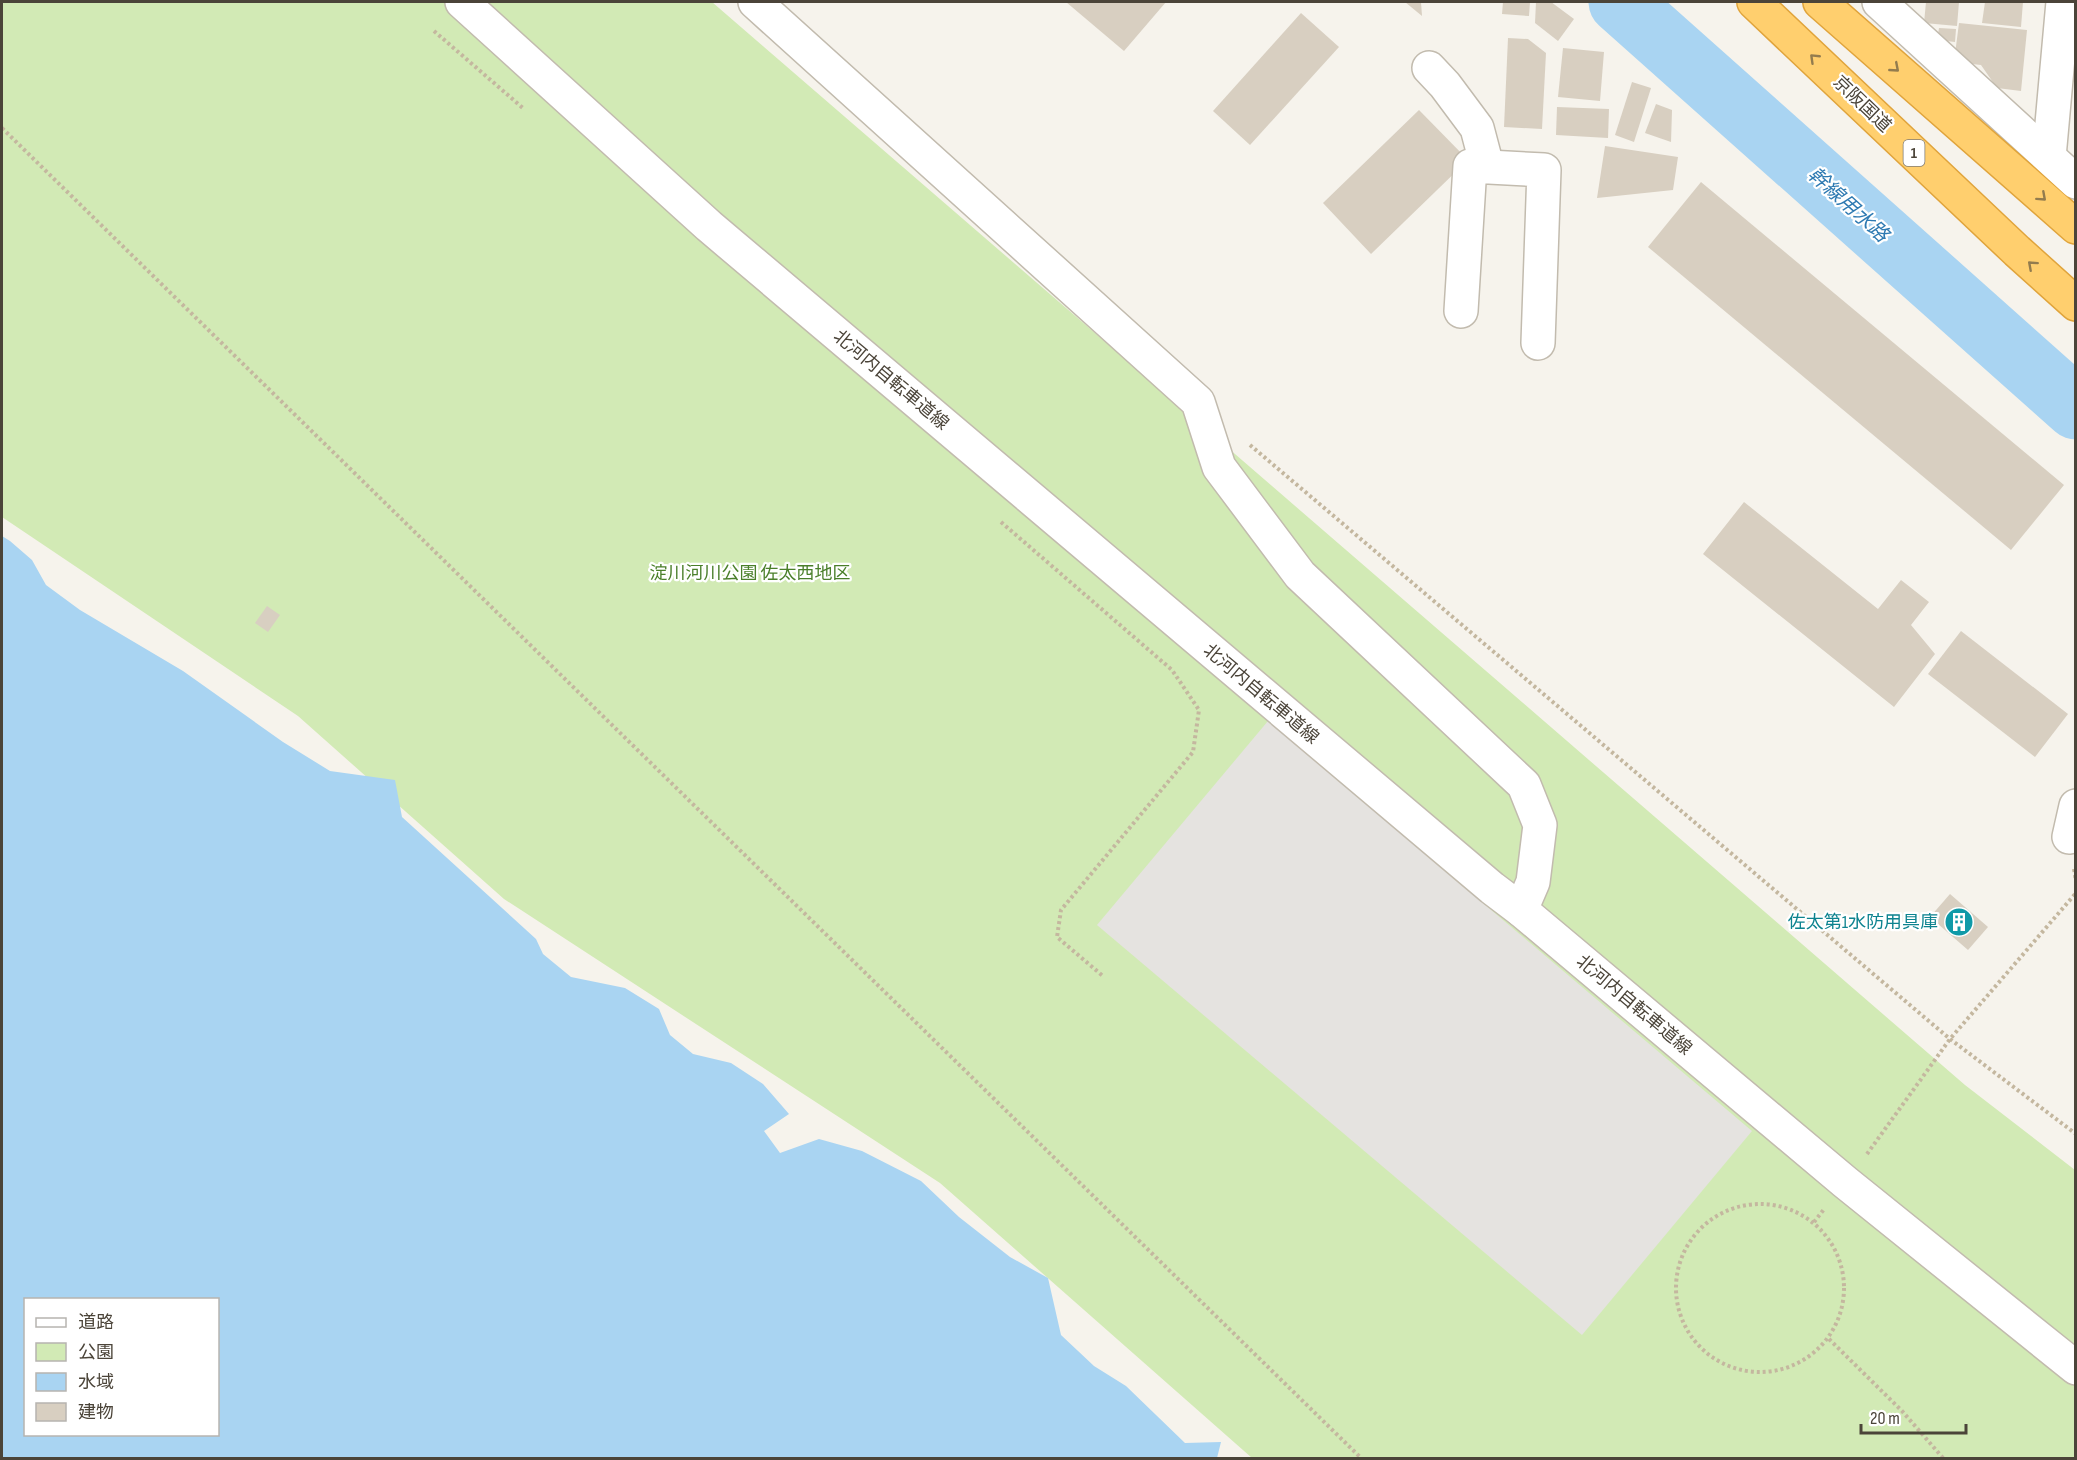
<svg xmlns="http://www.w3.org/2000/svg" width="2077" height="1460" font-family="'Sofia Sans Condensed','Noto Sans JP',sans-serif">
  <rect width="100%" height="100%" fill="#f6f3ec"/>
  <!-- green -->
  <polygon fill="#d2eab5" points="2,2 712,2 1965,1085 2075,1170 2075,1458 1252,1458 940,1183 504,899 298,716 2,517"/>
  <!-- parking -->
  <polygon fill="#e5e3e0" points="1268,721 1752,1131 1582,1335 1097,925"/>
  <!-- water -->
  <path fill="#a9d4f2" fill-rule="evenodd" d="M2 536 10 541 32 560 46 585 80 610 183 671 283 742 330 771 395 780 402 817 536 939 543 954 571 977 625 988 659 1009 670 1035 693 1054 731 1063 763 1084 789 1114 764 1131 780 1153 819 1139 862 1151 921 1181 959 1217 1010 1257 1048 1278 1061 1335 1094 1366 1126 1386 1185 1443 1221 1442 1217 1458H2ZM26 1300H218V1434H26Z"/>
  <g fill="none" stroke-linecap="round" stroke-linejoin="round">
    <!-- river -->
    <polyline stroke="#a9d4f2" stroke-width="63" points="1620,2 2076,408"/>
  </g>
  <!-- building -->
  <g fill="#d8cfc1">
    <polygon points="1066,2 1166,2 1124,51"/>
    <polygon points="1405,2 1421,2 1422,16"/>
    <polygon points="1503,2 1530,2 1529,16 1502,14"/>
    <polygon points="1536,2 1551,2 1574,19 1558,41 1535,23"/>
    <polygon points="1926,2 1959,2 1957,26 1924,23"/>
    <polygon points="1985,2 2023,2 2021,27 1982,23"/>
    <polygon points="1301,13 1339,47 1250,145 1213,111"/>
    <polygon points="1959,23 2027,30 2021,91 1997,88 1981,65 1954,62"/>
    <polygon points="1939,28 1956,29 1955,42 1937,40"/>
    <polygon points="2076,34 2076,82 2068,82"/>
    <polygon points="1508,38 1528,39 1546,53 1542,129 1504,127"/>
    <polygon points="1563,48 1604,52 1600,101 1558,97"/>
    <polygon points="1632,82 1651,88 1634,142 1615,135"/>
    <polygon points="1656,104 1672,110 1671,142 1645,133"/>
    <polygon points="1557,107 1609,109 1608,138 1556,135"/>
    <polygon points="1419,110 1468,160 1371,254 1323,203"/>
    <polygon points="1605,146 1678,157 1673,190 1597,198"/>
    <polygon points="1701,182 2064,485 2011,550 1648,247"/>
    <polygon points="1744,502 1878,609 1901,580 1929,602 1911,625 1935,654 1894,707 1703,554"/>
    <polygon points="267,606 280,615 268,632 255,623"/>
    <polygon points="1961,631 2068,714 2035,757 1928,674"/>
    <polygon points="1950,894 1988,927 1968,950 1930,917"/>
  </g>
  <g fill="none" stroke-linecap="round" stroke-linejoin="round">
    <!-- minor casing -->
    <g stroke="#c2bbae" stroke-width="36">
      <g id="minor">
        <polyline points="462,2 709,226 1492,888 1521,910 1845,1182 2076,1368"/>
        <polyline points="755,2 1198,402 1219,467 1300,575 1524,785 1540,825 1533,882 1521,910"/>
        <polyline points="1879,2 2076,182"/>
        <polyline points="1429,68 1445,85 1477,128 1487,166"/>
        <polyline points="2049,157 2063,2"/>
        <polyline points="1461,311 1470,166 1544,170 1538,343"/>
        <polyline points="2069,837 2076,806"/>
      </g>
    </g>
    <!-- highway casing -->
    <g stroke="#e0a43c" stroke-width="36">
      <g id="highway">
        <polyline points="1754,2 2017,251 2076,304"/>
        <polyline points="1820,2 2076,227"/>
      </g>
    </g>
    <!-- path -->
    <g stroke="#c4b79f" stroke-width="4" stroke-dasharray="3 3" stroke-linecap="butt">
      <polyline points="434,31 524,109"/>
      <polyline points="2,128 1361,1458"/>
      <polyline points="1250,445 1950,1039 2076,1134"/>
      <polyline points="1001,522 1172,670 1199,710 1193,752 1061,910 1057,937 1104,977"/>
      <polyline points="2074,869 2076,881"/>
      <polyline points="1867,1154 1950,1039 2076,893"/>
      <circle cx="1760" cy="1288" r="84"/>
      <polyline points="1814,1222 1825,1208"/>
      <polyline points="1829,1339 1902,1411 1943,1458"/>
    </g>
    <!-- minor -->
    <use href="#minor" stroke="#fff" stroke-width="33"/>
    <!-- highway -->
    <use href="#highway" stroke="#ffcf6e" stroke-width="33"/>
  </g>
  <!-- one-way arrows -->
  <defs><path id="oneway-chevron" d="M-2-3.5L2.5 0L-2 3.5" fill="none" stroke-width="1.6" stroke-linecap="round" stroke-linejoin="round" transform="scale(1.5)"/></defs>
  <g stroke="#937c4e">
    <use href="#oneway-chevron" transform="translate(1814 58) rotate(-136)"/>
    <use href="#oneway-chevron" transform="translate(1895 68) rotate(41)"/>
    <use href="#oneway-chevron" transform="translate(2042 197) rotate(42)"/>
    <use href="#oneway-chevron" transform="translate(2032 265) rotate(-138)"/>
  </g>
  <!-- icons -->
  <defs>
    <g id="building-disc" transform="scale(1.5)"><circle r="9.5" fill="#0f9aa8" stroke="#fff"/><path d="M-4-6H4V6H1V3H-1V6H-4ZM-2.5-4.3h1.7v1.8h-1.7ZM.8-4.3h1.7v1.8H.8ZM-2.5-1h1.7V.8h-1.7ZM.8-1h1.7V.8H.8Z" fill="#fff"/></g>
  </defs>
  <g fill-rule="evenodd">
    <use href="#building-disc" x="1959" y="922"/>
  </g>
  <g text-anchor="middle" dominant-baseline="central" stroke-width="4.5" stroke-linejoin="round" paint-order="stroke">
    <!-- shield labels -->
    <rect fill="#fff" stroke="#817c74" stroke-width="1.5" x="1903.5" y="140" width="21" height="26" rx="4.5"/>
    <g font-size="16" font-weight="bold" fill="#4b4439">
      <text x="1914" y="153">1</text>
    </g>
    <!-- street labels -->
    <g font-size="18" fill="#4b4439" stroke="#fff">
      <text transform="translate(1862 104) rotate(44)">京阪国道</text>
      <text transform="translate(891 380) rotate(40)">北河内自転車道線</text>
      <text transform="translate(1261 694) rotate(40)">北河内自転車道線</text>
      <text transform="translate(1634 1005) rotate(40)">北河内自転車道線</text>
    </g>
    <!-- park labels -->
    <g font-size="18" fill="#4a7f2a" stroke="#fff">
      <text x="750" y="573">淀川河川公園 佐太西地区</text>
    </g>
    <!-- culture labels -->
    <g font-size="18" fill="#0d838f" stroke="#fff" text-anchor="end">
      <text x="1938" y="922">佐太第1水防用具庫</text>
    </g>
    <!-- water labels -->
    <g font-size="20" font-style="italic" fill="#2e7ab2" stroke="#fff">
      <text transform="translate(1848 205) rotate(42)">幹線用水路</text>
    </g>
  </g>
  <!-- border -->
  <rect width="2077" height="1460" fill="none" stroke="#4b4439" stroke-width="6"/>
  <!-- legend -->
  <rect x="24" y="1298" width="195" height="138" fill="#ffffff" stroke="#b7b4b0" stroke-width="1.5"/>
  <rect x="36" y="1318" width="30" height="9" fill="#ffffff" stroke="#b7b4b0" stroke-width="1.5"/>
  <text x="78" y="1328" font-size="18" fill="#4b4439">道路</text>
  <rect x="36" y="1343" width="30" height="18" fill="#d2eab5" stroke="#b7b4b0" stroke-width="1.5"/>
  <text x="78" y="1358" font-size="18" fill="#4b4439">公園</text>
  <rect x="36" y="1373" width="30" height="18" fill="#a9d4f2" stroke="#b7b4b0" stroke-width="1.5"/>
  <text x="78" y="1388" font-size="18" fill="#4b4439">水域</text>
  <rect x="36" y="1403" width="30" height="18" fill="#d8cfc1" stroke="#b7b4b0" stroke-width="1.5"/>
  <text x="78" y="1418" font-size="18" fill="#4b4439">建物</text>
  <!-- scale -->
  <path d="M1861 1424v9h105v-9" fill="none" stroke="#4b4439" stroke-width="3"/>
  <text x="1870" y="1424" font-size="18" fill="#4b4439" stroke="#ffffff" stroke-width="4.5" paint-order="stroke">20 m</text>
</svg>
